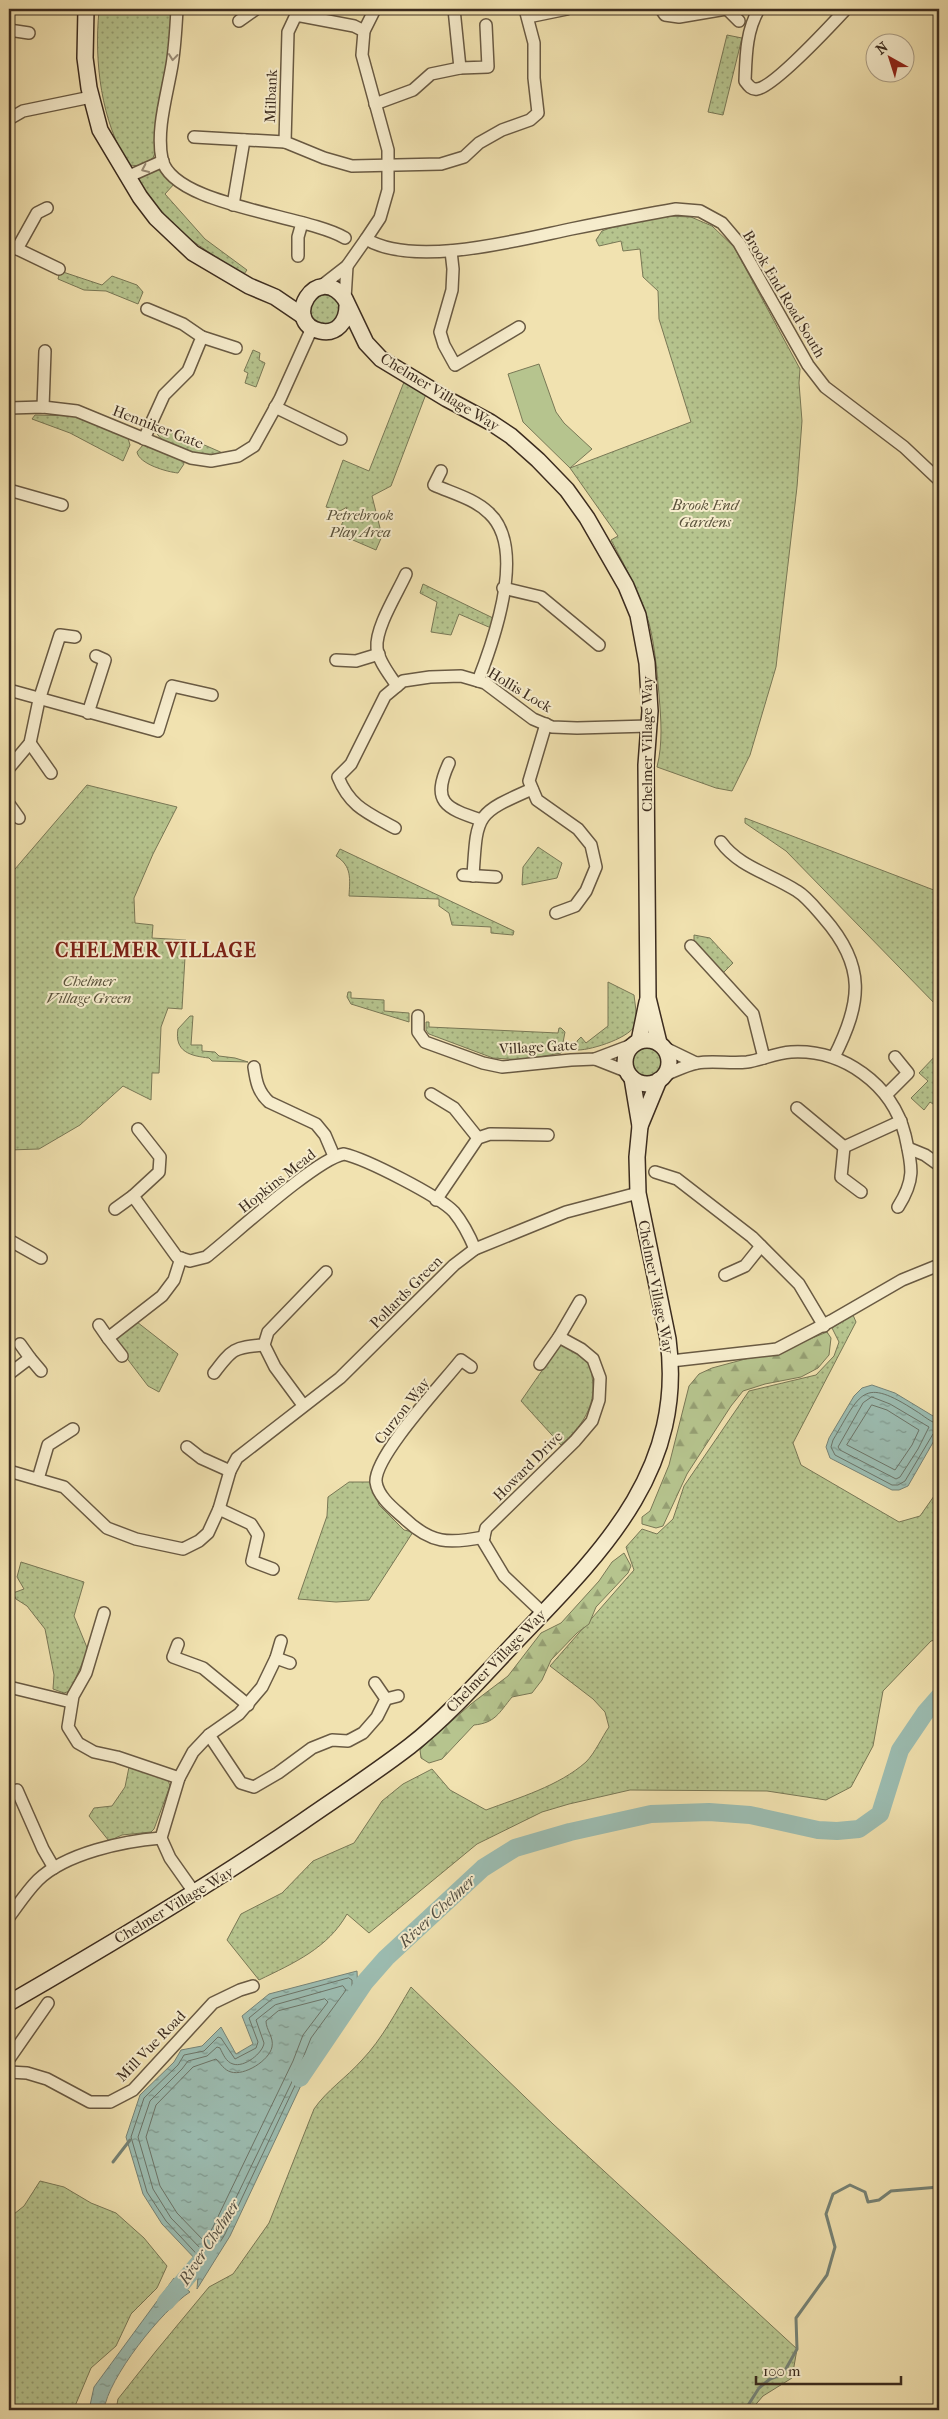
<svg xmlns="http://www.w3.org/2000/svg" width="948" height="2419" font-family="'IM FELL French Canon',serif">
  <defs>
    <pattern id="grass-dots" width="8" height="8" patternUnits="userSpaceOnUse" patternTransform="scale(1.25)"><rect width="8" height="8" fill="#b6c48e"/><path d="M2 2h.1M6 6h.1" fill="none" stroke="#959f73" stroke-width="1.8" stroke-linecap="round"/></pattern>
    <pattern id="forest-firs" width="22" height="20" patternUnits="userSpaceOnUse" patternTransform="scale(1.25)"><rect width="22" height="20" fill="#b6c48e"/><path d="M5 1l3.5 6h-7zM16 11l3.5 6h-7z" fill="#959f73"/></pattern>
    <pattern id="water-ripples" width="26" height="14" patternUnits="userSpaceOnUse" patternTransform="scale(1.25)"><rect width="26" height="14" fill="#9cbdb2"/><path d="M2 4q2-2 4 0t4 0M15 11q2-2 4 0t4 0" fill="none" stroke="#809a90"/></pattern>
  </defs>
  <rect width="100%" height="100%" fill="#f1e2b0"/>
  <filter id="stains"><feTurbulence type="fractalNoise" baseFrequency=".004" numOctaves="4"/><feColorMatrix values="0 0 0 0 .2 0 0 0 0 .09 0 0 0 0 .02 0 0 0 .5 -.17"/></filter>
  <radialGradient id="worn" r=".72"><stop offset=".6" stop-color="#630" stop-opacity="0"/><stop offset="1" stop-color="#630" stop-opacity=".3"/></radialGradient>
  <!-- grass -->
  <g fill="url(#grass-dots)" stroke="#797856">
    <path d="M103 9H174L156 150 153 158 141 166 129 165C101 122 94 61 99 11Z"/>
    <polygon points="727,35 742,38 723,115 708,112"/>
    <path d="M159 169 165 171 175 183 165 194 205 239 247 270 244 274C216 258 142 212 138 179L142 175Z"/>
    <path d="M667 216 691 217 712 226 734 247 800 369 799 383 802 421 797 487 776 667 750 755 732 791 716 788 657 767C663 743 661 719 659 695 657 671 655 647 649 623 640 594 625 566 611 540L618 536 570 468 691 422 659 319 658 291 643 277 640 249 623 251 621 241 599 246 596 240 602 231 610 228Z"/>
    <polygon points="60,271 102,285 112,276 137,285 143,292 138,304 106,291 84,290 58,279"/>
    <circle cx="325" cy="310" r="15"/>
    <polygon points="253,350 260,353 259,360 265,363 256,387 245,383 248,373 244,371"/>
    <polygon points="404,382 426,394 391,486 372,496 382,536 376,550 339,534 347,507 340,511 326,507 343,460 369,471"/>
    <polygon points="35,415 76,416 127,435 130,445 123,461 70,433 32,419"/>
    <path d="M154 423 225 454C218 455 209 457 202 455 185 452 154 444 154 423Z"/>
    <path d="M143 445 182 459 184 464 178 473C167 472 139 464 137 452Z"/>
    <polygon points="423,584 493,618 491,628 459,614 451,635 431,632 437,602 420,593"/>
    <polygon points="87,785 177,807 153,854 134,898 135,923 153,925 152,938 186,940 182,1009 168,1008 161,1027 159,1073 152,1073 151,1100 123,1086 80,1125 39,1149 9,1150 9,876"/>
    <polygon points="745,818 939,892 939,1008 786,851 745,823"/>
    <polygon points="538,847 562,863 557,878 522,885 523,867"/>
    <path d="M340 849 514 931 513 935 491 933V927L452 925 449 913 439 906V899L349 896C350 879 352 866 336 856Z"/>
    <polygon points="694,935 710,938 733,963 723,973 694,943"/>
    <path d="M608 982 634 995C635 1004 637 1014 636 1023 633 1037 592 1050 578 1050L577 1041 581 1037 586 1043 608 1026Z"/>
    <polygon points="348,992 351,992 351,998 384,1000 384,1011 409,1013 409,1022 351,1004 347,997"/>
    <path d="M190 1016H193L191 1045H202V1051L215 1052 219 1056 235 1058 248 1062 212 1061 209 1058C191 1056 174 1052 178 1029Z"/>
    <polygon points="426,1022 429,1022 429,1027 558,1033 559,1028 561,1028 565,1032 561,1053 522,1060 493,1058 429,1034 426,1030"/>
    <circle cx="647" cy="1062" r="14"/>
    <polygon points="939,1052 939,1108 930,1102 924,1110 911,1098 928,1081 919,1073"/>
    <path d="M853 1315 856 1322 793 1443 801 1465 899 1522 920 1516 939 1489V1639L931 1641 883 1691 873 1746 851 1787 826 1800 767 1791 630 1790 569 1804 542 1812 477 1844 369 1933 347 1914C328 1948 294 1963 259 1980L227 1940 241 1914 282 1893 313 1861 354 1843 382 1801 403 1784 432 1769 450 1790 486 1810C518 1798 559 1786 586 1762 595 1753 602 1737 609 1727L605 1712 593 1699 550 1666 634 1570 626 1547 642 1529 657 1534 673 1519 684 1486 749 1391 816 1375 834 1356 839 1342 832 1328Z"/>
    <polygon points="137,1322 178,1354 159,1392 148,1386 116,1344 116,1339"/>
    <path d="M561 1343C571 1348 580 1353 587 1362 592 1368 592 1377 593 1385 594 1410 579 1429 561 1445L521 1401Z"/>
    <polygon points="349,1482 371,1482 379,1505 404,1530 413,1532 369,1600 336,1602 298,1599 327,1516 328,1497"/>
    <polygon points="21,1562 84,1582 74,1616 88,1650 70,1691 64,1693 53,1689 54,1675 45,1629 27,1606 16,1599 13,1593 24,1589 17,1577"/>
    <polygon points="129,1767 168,1780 170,1786 154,1829 151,1832 122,1835 109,1841 89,1816 94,1808 112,1806 125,1787"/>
    <path d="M411 1987 553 2124 797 2349 792 2378 763 2396 751 2410H116L118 2399 156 2351 209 2287 233 2274 269 2223 314 2109C327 2090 346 2078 362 2060 382 2039 396 2012 411 1987Z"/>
    <polygon points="40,2181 64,2187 91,2203 116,2213 144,2238 167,2266 157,2288 131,2314 116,2346 91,2368 75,2406 76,2410 9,2410 9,2218 24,2206"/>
  </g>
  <!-- forest -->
  <g fill="url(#forest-firs)" stroke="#797856">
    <polygon points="827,1332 831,1338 829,1355 818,1368 801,1377 765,1384 743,1391 731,1406 687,1474 663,1526 656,1528 642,1524 642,1517 650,1511 669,1465 689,1386 699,1374 712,1368 790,1347"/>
    <path d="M624 1553 631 1566 628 1573 596 1607 589 1624 577 1633 551 1660 542 1680 532 1693 512 1697C499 1713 495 1723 474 1725L442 1759 429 1763 421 1758 420 1750 426 1744 471 1704 508 1676 541 1633 561 1623 599 1581 612 1562Z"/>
  </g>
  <!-- pitch -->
  <polygon fill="#b6c48e" stroke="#797856" points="539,364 556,412 564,423 592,449 570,468 523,422 508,374"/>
  <!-- water -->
  <g fill="url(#water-ripples)" stroke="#768377">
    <polygon points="872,1385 895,1393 938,1419 939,1432 908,1486 899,1490 892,1490 830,1458 826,1447 829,1438 854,1396 862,1388"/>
    <polygon points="357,1971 358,1993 320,2044 312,2062 315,2063 304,2079 230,2236 197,2289 199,2263 162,2224 143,2194 126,2137 140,2095 174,2062 181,2050 202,2046 221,2027 236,2054 253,2044 242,2016 269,1994"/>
    <path d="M174 2278 190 2292C162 2310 108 2378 104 2410H89L94 2387Z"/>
  </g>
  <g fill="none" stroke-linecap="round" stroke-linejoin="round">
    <!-- shore -->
    <g stroke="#6c7468" stroke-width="1">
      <polygon points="872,1397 890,1404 929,1427 918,1449 900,1477 896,1479 840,1450 838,1447 863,1403"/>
      <polygon points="872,1405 887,1410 919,1430 912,1445 895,1470 847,1445"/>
      <path d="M939 1424C931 1423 923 1415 916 1411 862 1376 861 1393 833 1440L831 1447 835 1455 892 1485H898L905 1481 933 1434 939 1431"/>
      <polygon points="349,1978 352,1980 352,1992 316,2041 307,2065 299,2077 225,2234 208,2262 205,2263 166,2221 147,2192 131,2137 144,2098 178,2065 184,2055 204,2051 218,2037 221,2038 235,2059 256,2048 258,2042 249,2018 272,1999"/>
      <path d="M343 1986 346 1990 311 2038 301 2063 220 2231 207 2251 204 2252 171 2218 153 2189 138 2137 150 2101 182 2069 188 2061 207 2056 217 2047 220 2048C223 2054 226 2062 233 2064 244 2068 263 2053 264 2043L256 2020 275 2005Z"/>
      <path d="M325 1999 328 2002 303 2035 293 2061 213 2227 206 2239 203 2240 177 2213 160 2186 146 2137 156 2105 193 2067 216 2059C221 2064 224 2070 231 2072 244 2076 269 2061 272 2047 274 2037 266 2030 266 2021L278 2011Z"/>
    </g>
    <!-- stream -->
    <g stroke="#768377" stroke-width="3">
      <polyline points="355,1984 365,1982"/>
      <polyline points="113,2162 130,2140"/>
      <polyline points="745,2410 759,2388 770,2379 783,2374 797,2349 796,2318 827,2275 835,2247 826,2214 833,2194 850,2185 865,2192 868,2202 879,2200 891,2191 939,2187"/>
    </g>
    <!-- river -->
    <g stroke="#9cbdb2" stroke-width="18">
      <polyline points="300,2078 365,1982 386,1958 483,1868 515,1848 570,1832 651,1814 709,1812 750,1815 818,1830 837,1831 859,1829 880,1814 900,1750 925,1713 939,1697"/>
      <polyline points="166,2302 199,2263 212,2244"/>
    </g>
    <!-- street casing -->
    <g stroke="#695a43" stroke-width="14">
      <g id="street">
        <path d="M177 9C176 28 175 47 172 65 167 95 156 130 162 159 172 206 307 215 345 238"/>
        <polyline points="454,9 460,68 488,67 486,25"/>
        <polyline points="661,9 665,15 679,17 726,9"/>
        <polyline points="727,9 739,21"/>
        <path d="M759 9C746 31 746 56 745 81 748 85 751 90 757 89 774 87 832 24 846 9"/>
        <polyline points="528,17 567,9"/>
        <polyline points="239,21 256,9"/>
        <polyline points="9,30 29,33"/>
        <polyline points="364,31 354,26 296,15 288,32 285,142 324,158 352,166 441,164 464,157 479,143 502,130 530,120 538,113 534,78 534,43 525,9"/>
        <polyline points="375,104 413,90 431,74 460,68"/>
        <polyline points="9,119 23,111 91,97"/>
        <polyline points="194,137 285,142"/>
        <polyline points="127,177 163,161"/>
        <polyline points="233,205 244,140"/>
        <path d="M366 239C414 268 518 240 571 229 606 222 641 215 676 209L700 211 722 223 739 243 808 365 825 387 904 447 939 480"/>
        <polyline points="9,245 59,269"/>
        <polyline points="17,249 37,213 47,208"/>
        <polyline points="451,251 453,269 452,290 440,332 444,345 455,365 519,327"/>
        <polyline points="298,256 298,237 302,223"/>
        <polyline points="320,287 347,266 366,239 380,218 388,190 388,150 362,55 364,31 375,9"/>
        <polyline points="345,299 347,266"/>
        <polyline points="202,337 236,348"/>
        <polyline points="43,407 45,351"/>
        <polyline points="275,407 341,439"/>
        <polyline points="9,408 43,407 77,411 191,458 211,461 238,456 254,446 280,399 312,328"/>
        <polyline points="144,439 164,395 188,371 202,337 183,324 147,309"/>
        <path d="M441 471 434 485C452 493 475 499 489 513 527 548 494 640 478 681"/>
        <polyline points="9,490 62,505"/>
        <polyline points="503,588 541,597 599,645"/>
        <polyline points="336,660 356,661 379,654"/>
        <path d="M397 686C390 675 378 661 377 648 375 628 398 592 406 574"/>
        <polyline points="9,690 158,731 172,686 212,695"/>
        <polyline points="88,713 105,660 96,656"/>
        <polyline points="546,724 529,781 537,800 578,829 591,845 596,867 586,891 575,906 556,913"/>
        <polyline points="30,743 51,773"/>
        <path d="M449 763C431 802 445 808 481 820"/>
        <polyline points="9,768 30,743 39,700 60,635 75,637"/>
        <polyline points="9,804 19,818"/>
        <path d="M395 828C368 813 350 807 338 777L351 764 385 696 403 681 430 677 461 676 485 683 533 719 552 727 577 728 649 726"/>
        <path d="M721 842C739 867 771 874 797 891 807 897 816 909 824 918 866 966 862 1002 834 1057"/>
        <polyline points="463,875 496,877"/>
        <path d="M473 876C477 814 475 814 532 789"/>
        <polyline points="691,946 753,1014 764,1058"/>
        <polyline points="418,1016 418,1032 425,1042 483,1063 502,1067 571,1060 595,1059 632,1045"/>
        <polyline points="665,1048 696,1063"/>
        <polyline points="595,1059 628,1072"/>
        <path d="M254 1067C256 1081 258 1092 269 1102L316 1124 325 1135 334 1156"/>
        <path d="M665 1075C675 1071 686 1065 697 1063 713 1060 730 1064 747 1062 761 1060 776 1053 791 1052 843 1049 892 1084 905 1135 912 1166 916 1179 898 1207"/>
        <polyline points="431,1094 454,1108 478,1138"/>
        <polyline points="886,1095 908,1073 895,1057"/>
        <polyline points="797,1108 844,1147 901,1121"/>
        <path d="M138 1129 160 1157 159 1172 133 1196 177 1257 190 1261 206 1257C234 1235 316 1159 344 1154 366 1159 439 1196 454 1212 463 1223 470 1237 475 1249"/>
        <polyline points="844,1147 841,1177 861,1192"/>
        <polyline points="908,1148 925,1155 939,1165"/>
        <polyline points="655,1172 677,1179 752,1237 799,1284 824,1326"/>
        <polyline points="436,1200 478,1138 490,1134 548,1135"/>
        <polyline points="115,1209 133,1196"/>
        <polyline points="9,1240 41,1258"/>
        <polyline points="725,1275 745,1266 761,1246"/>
        <polyline points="99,1325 108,1338 162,1296 174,1280 181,1258"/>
        <polyline points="108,1338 122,1356"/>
        <polyline points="30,1358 41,1371"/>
        <polyline points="671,1361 777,1349 831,1321 902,1280 939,1265"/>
        <polyline points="540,1364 559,1337"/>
        <path d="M471 1367 461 1360C443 1383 374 1456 376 1482 378 1497 394 1509 404 1518 431 1544 449 1544 484 1537"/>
        <path d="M214 1373C232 1349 234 1347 264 1345"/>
        <polyline points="9,1374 30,1358 20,1344"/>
        <polyline points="303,1405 275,1367 264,1345 268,1332 326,1272"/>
        <polyline points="187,1447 201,1458 230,1471"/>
        <polyline points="9,1471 64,1487 107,1528 136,1539 183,1549 199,1541 208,1533 219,1509 230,1471 237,1458 340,1378 454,1265 475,1249 566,1212 638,1193"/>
        <polyline points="38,1479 48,1445 73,1429"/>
        <polyline points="219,1509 251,1524 258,1535 252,1561 273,1569"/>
        <polyline points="104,1613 86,1673 73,1696 68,1727 78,1743 94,1752 117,1757 179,1778"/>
        <polyline points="543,1613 504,1576 483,1541 486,1528 575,1441 592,1421 599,1400 600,1378 593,1359 581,1349 559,1337 580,1301"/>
        <polyline points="178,1644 173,1657 203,1668 248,1705"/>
        <polyline points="276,1658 290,1663"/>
        <polyline points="9,1687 71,1702"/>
        <polyline points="386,1699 398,1696"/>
        <polyline points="209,1735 241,1783 254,1787 278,1773 312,1748 332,1740 348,1741 363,1733 377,1717 386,1699 375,1683"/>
        <polyline points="17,1790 43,1849 54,1868"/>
        <polyline points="194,1892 170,1858 161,1838 179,1778 193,1752 209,1735 239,1714 262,1687 276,1658 281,1641"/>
        <path d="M9 1917C18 1905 27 1891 38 1880 66 1853 124 1841 161 1838"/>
        <polyline points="9,2059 48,2003"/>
        <polyline points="9,2072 27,2073 47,2079 90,2102 110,2102 133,2090 213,2003 240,1990 253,1986"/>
      </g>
    </g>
    <!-- secondary casing -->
    <g stroke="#3c2c1f" stroke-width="18">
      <g id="secondary">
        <polyline points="86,9 85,58 89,88 100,130 140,197 156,218 193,253 249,286 275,297 303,316"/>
        <path d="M347 306C347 321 337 335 320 331 281 323 316 260 345 299L366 343 381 359 447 399 490 422 511 436 538 460 567 490 587 518 626 586 638 615 647 663 650 711 646 765 648 998 659 1043"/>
        <circle cx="647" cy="1062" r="22"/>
        <polyline points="639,1041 647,1002"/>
        <polyline points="640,1126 659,1080"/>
        <path d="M9 2003C108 1946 207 1887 302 1822 338 1797 375 1773 410 1746 452 1713 489 1669 526 1631 608 1546 685 1466 668 1339L638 1193 637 1157 640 1126 632 1078"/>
      </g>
    </g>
    <!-- street -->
    <use href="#street" stroke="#f6eccc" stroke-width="11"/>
    <!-- secondary -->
    <use href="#secondary" stroke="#f6eccc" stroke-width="15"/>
  </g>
  <!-- one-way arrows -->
  <defs><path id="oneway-chevron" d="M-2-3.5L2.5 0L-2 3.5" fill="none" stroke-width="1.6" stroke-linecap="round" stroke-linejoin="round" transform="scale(1.25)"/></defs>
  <g stroke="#998c76">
    <use href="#oneway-chevron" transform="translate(173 57) rotate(96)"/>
    <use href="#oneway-chevron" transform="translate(145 169) rotate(155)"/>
  </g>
  <g text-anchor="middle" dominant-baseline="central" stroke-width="4" stroke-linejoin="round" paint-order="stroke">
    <!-- street labels -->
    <g font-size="15" fill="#3c2c1f" stroke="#f6eccc">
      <text transform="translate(271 96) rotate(-88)">Milbank</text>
      <text transform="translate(784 294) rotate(59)">Brook End Road South</text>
      <text transform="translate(440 392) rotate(31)">Chelmer Village Way</text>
      <text transform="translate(158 427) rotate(21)">Henniker Gate</text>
      <text transform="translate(520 690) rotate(31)">Hollis Lock</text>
      <text transform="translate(647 744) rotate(-90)">Chelmer Village Way</text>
      <text transform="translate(538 1047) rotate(-3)">Village Gate</text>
      <text transform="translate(277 1181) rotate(-38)">Hopkins Mead</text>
      <text transform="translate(656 1287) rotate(79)">Chelmer Village Way</text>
      <text transform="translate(406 1292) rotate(-45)">Pollards Green</text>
      <text transform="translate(402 1411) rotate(-52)">Curzon Way</text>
      <text transform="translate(528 1466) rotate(-45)">Howard Drive</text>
      <text transform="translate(496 1661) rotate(-46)">Chelmer Village Way</text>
      <text transform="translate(174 1905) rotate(-31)">Chelmer Village Way</text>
      <text transform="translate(151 2046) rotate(-46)">Mill Vue Road</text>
    </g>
    <!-- park labels -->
    <g font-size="15" font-style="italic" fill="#5a523b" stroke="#f6eccc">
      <text x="705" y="505">Brook End<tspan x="705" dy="17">Gardens</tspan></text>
      <text x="360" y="515">Petrebrook<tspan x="360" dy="17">Play Area</tspan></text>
      <text x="89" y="981">Chelmer<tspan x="89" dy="17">Village Green</tspan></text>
    </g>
    <!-- water labels -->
    <g font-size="16" font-style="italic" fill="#545044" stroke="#f6eccc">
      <text transform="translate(437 1911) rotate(-43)">River Chelmer</text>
      <text transform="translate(209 2242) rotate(-57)">River Chelmer</text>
    </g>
    <!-- district labels -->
    <g font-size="20" font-weight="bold" letter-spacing="1" fill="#7a1f14" stroke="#f6eccc">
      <text x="156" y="950">CHELMER VILLAGE</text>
    </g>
  </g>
  <!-- margin -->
  <rect width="948" height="2419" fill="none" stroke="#f1e2b0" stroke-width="30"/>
  <rect x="10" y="10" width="928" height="2399" fill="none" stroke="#3c2c1f" stroke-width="2.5"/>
  <rect x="15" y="15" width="918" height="2389" fill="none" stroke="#3c2c1f"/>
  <!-- north arrow -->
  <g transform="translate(890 58) rotate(321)"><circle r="24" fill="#f6eccc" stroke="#ac9f87"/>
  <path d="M0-4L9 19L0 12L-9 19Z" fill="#8f2418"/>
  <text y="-8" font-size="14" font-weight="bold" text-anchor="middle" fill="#3c2c1f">N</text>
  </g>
  <!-- scale -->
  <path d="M756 2376v8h145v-8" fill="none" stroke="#3c2c1f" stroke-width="2.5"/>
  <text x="763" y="2376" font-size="15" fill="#3c2c1f" stroke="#f6eccc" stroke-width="4" paint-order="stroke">100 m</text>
  <rect width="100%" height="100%" filter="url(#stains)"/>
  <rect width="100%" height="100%" fill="url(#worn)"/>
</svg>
